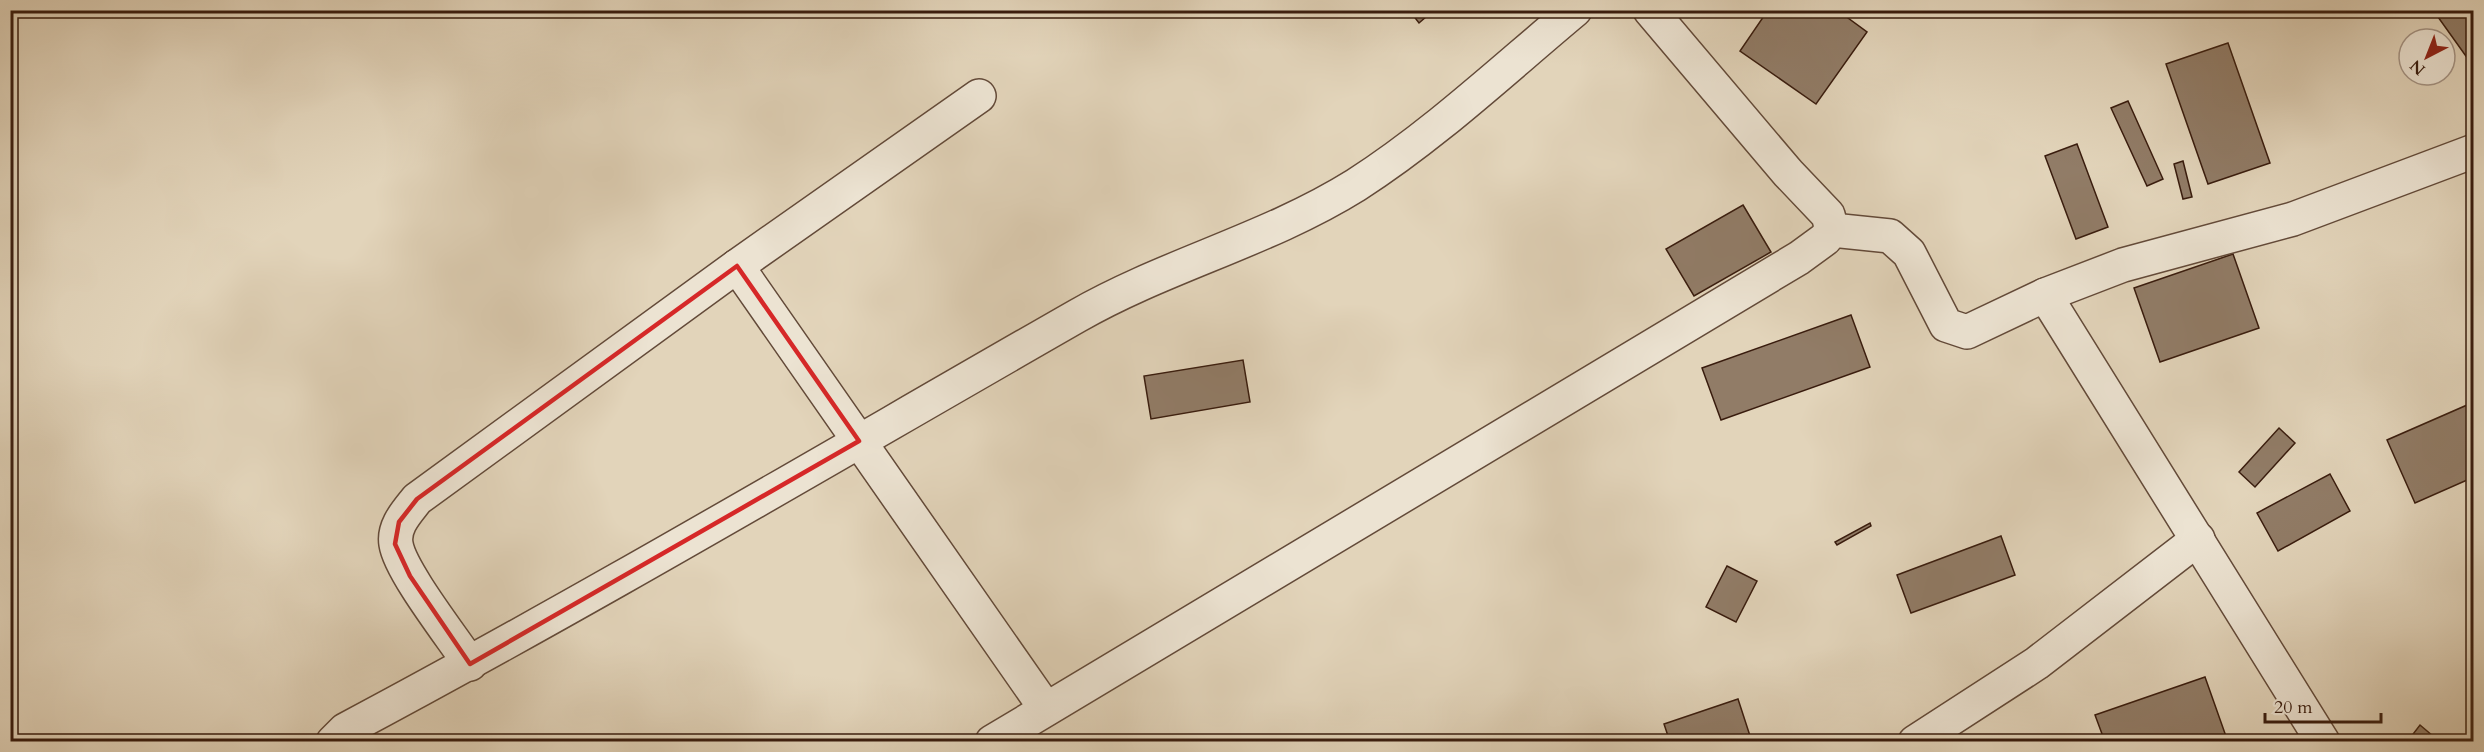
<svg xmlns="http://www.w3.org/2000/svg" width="2484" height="752" font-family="Cardo,serif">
  <rect width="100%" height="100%" fill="#e2d4ba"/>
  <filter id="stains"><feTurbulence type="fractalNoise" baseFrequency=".00333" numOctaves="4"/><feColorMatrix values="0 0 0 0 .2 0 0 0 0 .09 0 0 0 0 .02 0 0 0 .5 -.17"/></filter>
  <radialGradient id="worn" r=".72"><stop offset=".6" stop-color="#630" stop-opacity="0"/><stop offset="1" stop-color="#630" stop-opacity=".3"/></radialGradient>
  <!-- building -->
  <g fill="#917c67" stroke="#391c0e" stroke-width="1.5">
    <polygon points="1409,10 1434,10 1419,23"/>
    <polygon points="1768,10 1837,10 1867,32 1816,104 1740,51"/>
    <polygon points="2433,10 2474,10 2474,66 2473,66"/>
    <polygon points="2228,43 2270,163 2208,184 2166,64"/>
    <polygon points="2128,101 2163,179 2147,186 2111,108"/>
    <polygon points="2077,144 2108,227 2076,239 2045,156"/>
    <polygon points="2183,161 2192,197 2183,199 2174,164"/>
    <polygon points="1743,205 1771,252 1694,296 1666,249"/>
    <polygon points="2233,254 2259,328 2160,362 2134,288"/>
    <polygon points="1851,315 1870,367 1721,420 1702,368"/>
    <polygon points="1243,360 1250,402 1151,419 1144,376"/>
    <polygon points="2474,402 2474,477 2415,503 2387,440"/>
    <polygon points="2279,428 2295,443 2255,487 2239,472"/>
    <polygon points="2330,474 2350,511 2278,551 2257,513"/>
    <polygon points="1870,523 1871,526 1837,545 1835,542"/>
    <polygon points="2001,536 2015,575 1911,613 1897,575"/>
    <polygon points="1727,566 1757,581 1736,622 1706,607"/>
    <polygon points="2205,677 2228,742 2105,742 2095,715"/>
    <polygon points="1738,699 1752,742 1670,742 1664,724"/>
    <polygon points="2420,725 2440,742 2407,742"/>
  </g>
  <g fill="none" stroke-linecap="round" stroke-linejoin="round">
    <!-- street casing -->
    <g stroke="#634a39" stroke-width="36">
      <g id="street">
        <polyline points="1832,230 1890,236 1909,253 1946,325 1967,332 2045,295 2123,265 2293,219 2474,151"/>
        <polyline points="737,266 1046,709"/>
        <polyline points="2045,295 2323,742"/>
        <path d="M470 664C453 638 400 571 396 544 393 526 407 512 417 499L737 266 979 96"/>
        <path d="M333 742 345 730C593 598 834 455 1077 316 1166 265 1268 240 1356 185 1434 135 1503 70 1575 10"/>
        <polyline points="992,742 1799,258 1825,239 1832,230 1828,215 1788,173 1650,10"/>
        <polyline points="1915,742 2037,663 2198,539"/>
      </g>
    </g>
    <!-- street -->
    <use href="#street" stroke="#ece3d2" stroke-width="33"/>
  </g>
  <!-- marked area -->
  <path fill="none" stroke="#d62828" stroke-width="4.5" stroke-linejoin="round" d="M737 266 859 441 470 664 410 576 395 544 399 522 417 499Z"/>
  <!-- margin -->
  <rect width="2484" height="752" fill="none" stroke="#e2d4ba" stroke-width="36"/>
  <rect x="12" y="12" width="2460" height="728" fill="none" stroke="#391c0e" stroke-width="3"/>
  <rect x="18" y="18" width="2448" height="716" fill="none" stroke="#391c0e" stroke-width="1.5"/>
  <!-- north arrow -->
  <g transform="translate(2427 57) rotate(222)"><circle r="28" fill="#ece3d2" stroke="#a49384" stroke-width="1.5"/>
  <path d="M0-4.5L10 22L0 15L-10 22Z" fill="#8f2418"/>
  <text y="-9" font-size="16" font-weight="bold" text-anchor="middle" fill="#391c0e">N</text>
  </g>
  <!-- scale -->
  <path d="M2265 713v9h116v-9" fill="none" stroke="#391c0e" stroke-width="3"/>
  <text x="2274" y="713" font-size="18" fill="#391c0e" stroke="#ece3d2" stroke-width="4.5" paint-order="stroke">20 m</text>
  <rect width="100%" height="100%" filter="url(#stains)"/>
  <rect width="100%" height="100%" fill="url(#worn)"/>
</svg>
